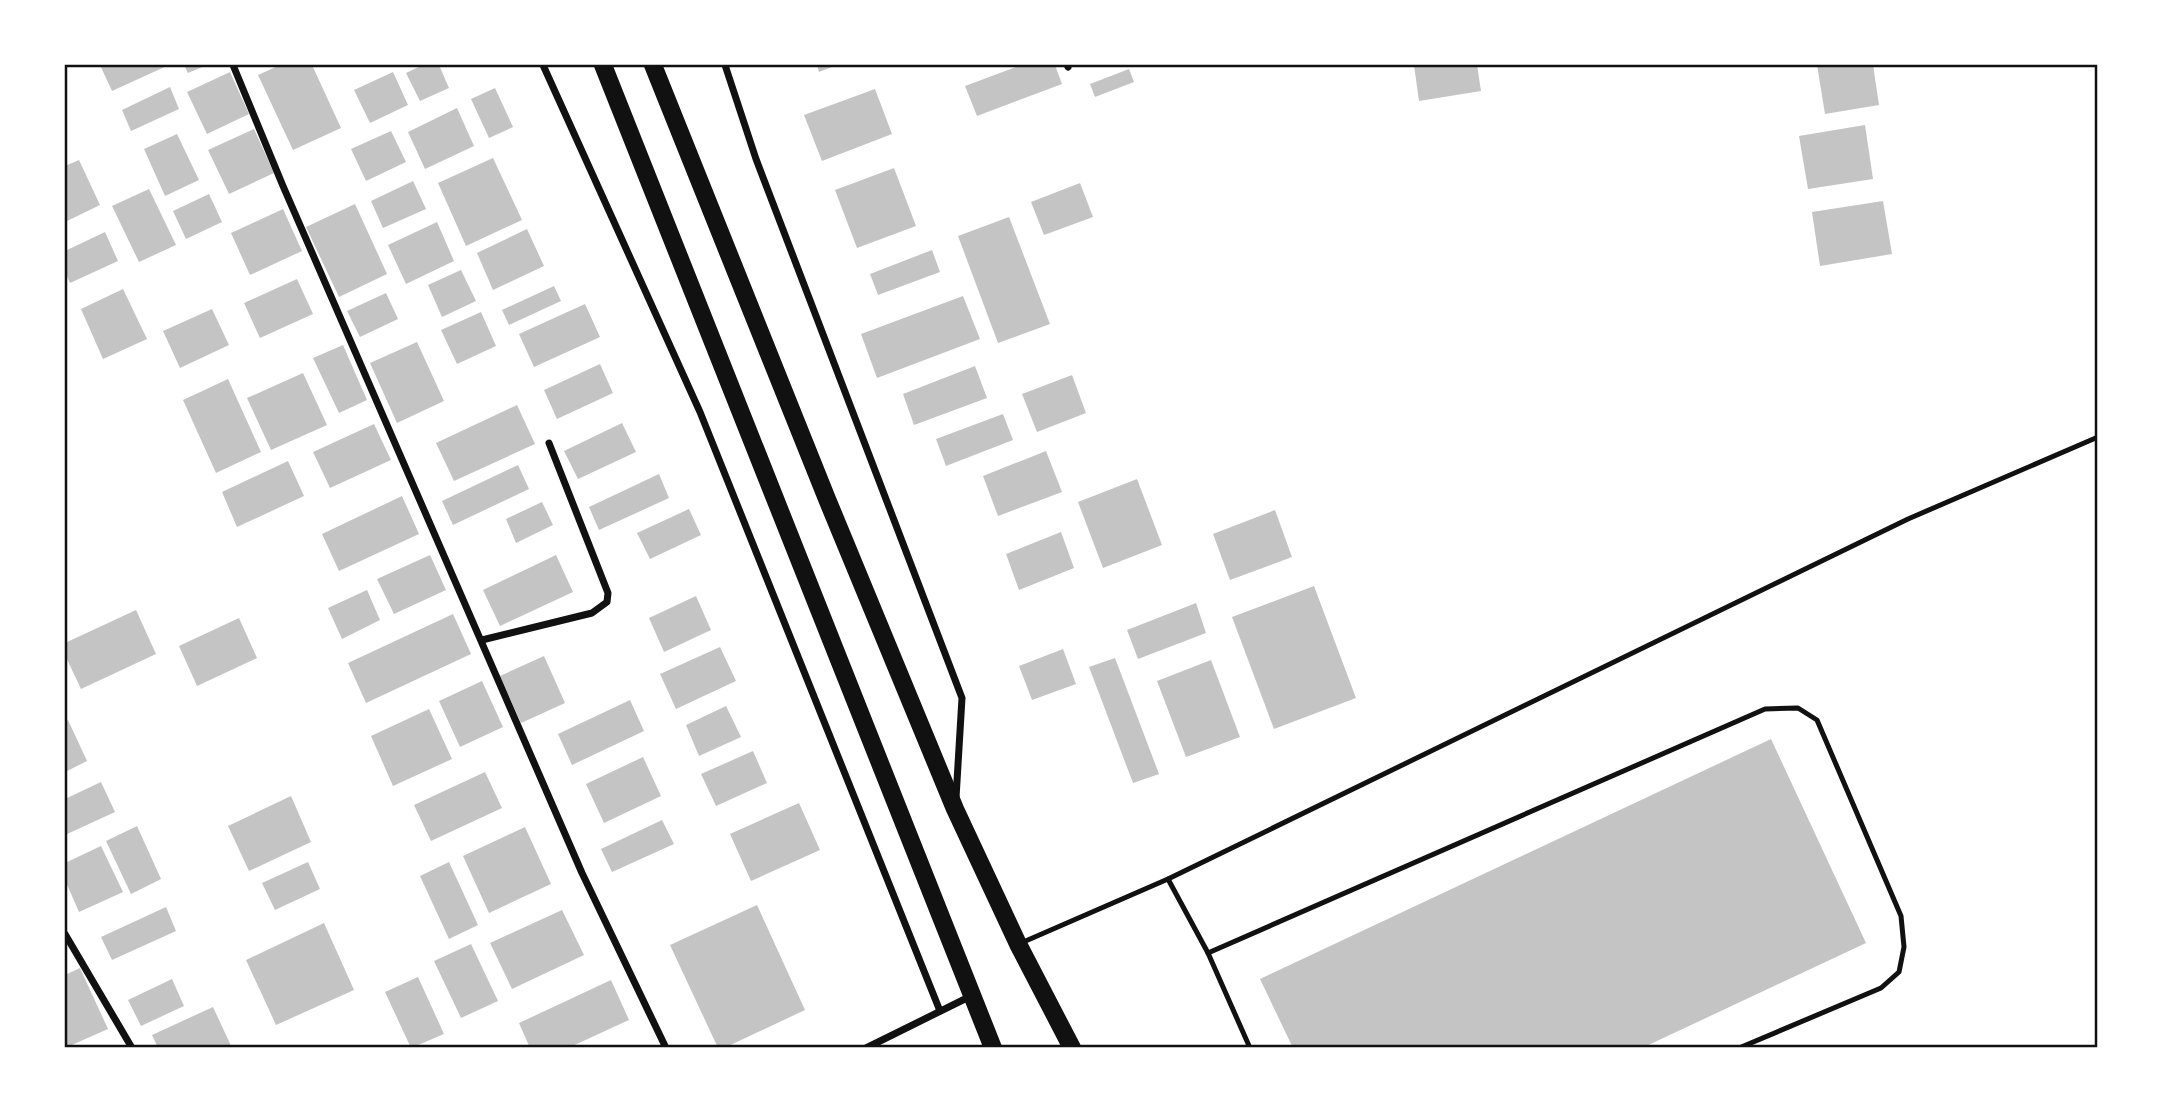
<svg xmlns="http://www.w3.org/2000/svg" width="2163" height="1113" font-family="Arial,sans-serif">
  <rect width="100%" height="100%" fill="#fff"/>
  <!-- building -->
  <g fill="#c4c4c4">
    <polygon points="100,65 169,65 112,91"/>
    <polygon points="184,65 207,65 188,73"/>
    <polygon points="280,65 312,65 341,128 293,150 258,75"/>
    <polygon points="423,65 439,65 449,88 420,101 406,73"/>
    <polygon points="817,65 837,65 819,72"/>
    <polygon points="1021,65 1055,65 1062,84 977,116 965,86"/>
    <polygon points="1414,65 1477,65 1481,91 1419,101"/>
    <polygon points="1817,65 1873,65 1879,105 1825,114"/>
    <polygon points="1129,69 1134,82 1095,97 1090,84"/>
    <polygon points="230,72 249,114 207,134 187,92"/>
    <polygon points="393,72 408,105 370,123 354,90"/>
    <polygon points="170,87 179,109 131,131 122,110"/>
    <polygon points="495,88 513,127 489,138 471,99"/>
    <polygon points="875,89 892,134 822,161 804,115"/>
    <polygon points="457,108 474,146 425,169 408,132"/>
    <polygon points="1865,125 1873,179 1808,189 1799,136"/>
    <polygon points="254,129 274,173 229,194 208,150"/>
    <polygon points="391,131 406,162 366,181 351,149"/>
    <polygon points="177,134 199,180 165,196 144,149"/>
    <polygon points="493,158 522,220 466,246 438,183"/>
    <polygon points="79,160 100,205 65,222 65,166"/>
    <polygon points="894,168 916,226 857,248 835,190"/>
    <polygon points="413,181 426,209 383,228 371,201"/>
    <polygon points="1080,183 1093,217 1044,235 1031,202"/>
    <polygon points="149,189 176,245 139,262 112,206"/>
    <polygon points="209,194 222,222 186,239 173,211"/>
    <polygon points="1883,201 1892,254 1820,266 1812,212"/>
    <polygon points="355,204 387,274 339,297 306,227"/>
    <polygon points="283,209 302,251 250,275 231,233"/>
    <polygon points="1009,217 1050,324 998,343 958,236"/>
    <polygon points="437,222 454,261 406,284 388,245"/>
    <polygon points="527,229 544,266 493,290 477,253"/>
    <polygon points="105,232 118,261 70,283 65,272 65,251"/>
    <polygon points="932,250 940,272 878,295 870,274"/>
    <polygon points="461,270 476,301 442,317 428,285"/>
    <polygon points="297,279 313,314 260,338 244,303"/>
    <polygon points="554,286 561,301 509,325 502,310"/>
    <polygon points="123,289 147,339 103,359 81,309"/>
    <polygon points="386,293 398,319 360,337 347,311"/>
    <polygon points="963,296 980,339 877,378 861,334"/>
    <polygon points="585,304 600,337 534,367 519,334"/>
    <polygon points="212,309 229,345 180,368 163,331"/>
    <polygon points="481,312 496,346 457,364 441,330"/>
    <polygon points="417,342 444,401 397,423 370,363"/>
    <polygon points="343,345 367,400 339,413 313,358"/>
    <polygon points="600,364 613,393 557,419 544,390"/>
    <polygon points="975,366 987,398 914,425 903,394"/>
    <polygon points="303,373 327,425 271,450 247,398"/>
    <polygon points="1072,375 1086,413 1037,432 1022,394"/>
    <polygon points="228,379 261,452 216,473 183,400"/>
    <polygon points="517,405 535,444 454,481 436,443"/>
    <polygon points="1003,414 1013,440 946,466 936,439"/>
    <polygon points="622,423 636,452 578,479 564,451"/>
    <polygon points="374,424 391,460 330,488 313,452"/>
    <polygon points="1046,451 1062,492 998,516 983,476"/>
    <polygon points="288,461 304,496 237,527 222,492"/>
    <polygon points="518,465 529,489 453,525 442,501"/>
    <polygon points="659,474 669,498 599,530 589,507"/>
    <polygon points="1137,479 1162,545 1103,568 1078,502"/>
    <polygon points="402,496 419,534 339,571 322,534"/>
    <polygon points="542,502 553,525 516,543 506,519"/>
    <polygon points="689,509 701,535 650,559 637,533"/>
    <polygon points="1275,510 1292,557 1230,580 1213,534"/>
    <polygon points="1061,532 1074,568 1019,590 1006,554"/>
    <polygon points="430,555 446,590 394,614 377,579"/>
    <polygon points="556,555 573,592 500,626 483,590"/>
    <polygon points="1314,586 1356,698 1274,729 1232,617"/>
    <polygon points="367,590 380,620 342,639 328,608"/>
    <polygon points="696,596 711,630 664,652 649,618"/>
    <polygon points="1196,603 1206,633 1138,659 1127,630"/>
    <polygon points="136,610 156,654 81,689 65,655 65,643"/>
    <polygon points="453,614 471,654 366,703 348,663"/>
    <polygon points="239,618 257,658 197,686 179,646"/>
    <polygon points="720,647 736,681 676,709 660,674"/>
    <polygon points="1063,649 1076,684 1032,700 1019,666"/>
    <polygon points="544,656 565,703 521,723 500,676"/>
    <polygon points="1115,658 1159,774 1133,783 1089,667"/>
    <polygon points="1211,660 1240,737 1186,757 1157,681"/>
    <polygon points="482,681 503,727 460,747 439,701"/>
    <polygon points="630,700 644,731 572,765 558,734"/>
    <polygon points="726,706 741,737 699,756 686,725"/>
    <polygon points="429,709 452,759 393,786 371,736"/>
    <polygon points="68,720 87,761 65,772 65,722"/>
    <polygon points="1771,739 1866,943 1642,1048 1293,1048 1260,979"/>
    <polygon points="753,751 767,783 716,806 701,774"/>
    <polygon points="643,757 661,796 604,823 586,784"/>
    <polygon points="485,772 502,808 431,841 414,805"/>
    <polygon points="101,782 115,812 65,835 65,799"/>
    <polygon points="291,796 311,842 249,871 228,826"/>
    <polygon points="799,803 820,850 751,881 730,834"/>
    <polygon points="662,820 674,844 612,872 601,849"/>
    <polygon points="137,826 161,879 131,894 106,841"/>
    <polygon points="525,827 551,884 489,913 463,856"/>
    <polygon points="101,846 123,892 79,912 65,880 65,863"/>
    <polygon points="308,862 320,889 275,910 262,883"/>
    <polygon points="449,862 478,925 449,939 420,876"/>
    <polygon points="757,905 805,1010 724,1048 718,1048 670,945"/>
    <polygon points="166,907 176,931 112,960 101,937"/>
    <polygon points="562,910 584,955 512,989 490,943"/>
    <polygon points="324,923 354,990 276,1025 246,960"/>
    <polygon points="471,944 498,1001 461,1018 434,961"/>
    <polygon points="80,968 108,1029 65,1048 65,975"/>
    <polygon points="418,977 444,1034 411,1048 385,992"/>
    <polygon points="172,979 184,1006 141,1026 128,1000"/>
    <polygon points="611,980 629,1020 568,1048 530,1048 519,1023"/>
    <polygon points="213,1007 232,1048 158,1048 152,1035"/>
  </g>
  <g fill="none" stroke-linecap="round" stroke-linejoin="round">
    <!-- service -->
    <g stroke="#111" stroke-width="5">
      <polyline points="1168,879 1208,953 1250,1048"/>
      <polyline points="1021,943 1168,879 1908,519 2098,437"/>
      <polyline points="1208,953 1765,709 1798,708 1817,720 1901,916 1904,947 1899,972 1881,988 1739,1048"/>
    </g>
    <!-- minor -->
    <g stroke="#111" stroke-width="7">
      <polyline points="233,65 283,186 582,873 666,1048"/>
      <polyline points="543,65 700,412 940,1011"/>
      <polyline points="725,65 756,159 962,698 956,798"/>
      <polyline points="1067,65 1068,67"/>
      <polyline points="482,640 592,613 607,602 608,593 549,443"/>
      <polyline points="65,934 132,1048"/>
      <polyline points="866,1048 971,996"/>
    </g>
    <!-- primary -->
    <g stroke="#111" stroke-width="18">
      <polyline points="603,65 993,1048"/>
      <polyline points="653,65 827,499 955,809 1018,944 1072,1048"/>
    </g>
  </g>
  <!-- border -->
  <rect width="2163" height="1113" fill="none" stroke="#ffffff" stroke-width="133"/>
  <rect x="66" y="66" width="2030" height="980" fill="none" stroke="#111" stroke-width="2.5"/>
</svg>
